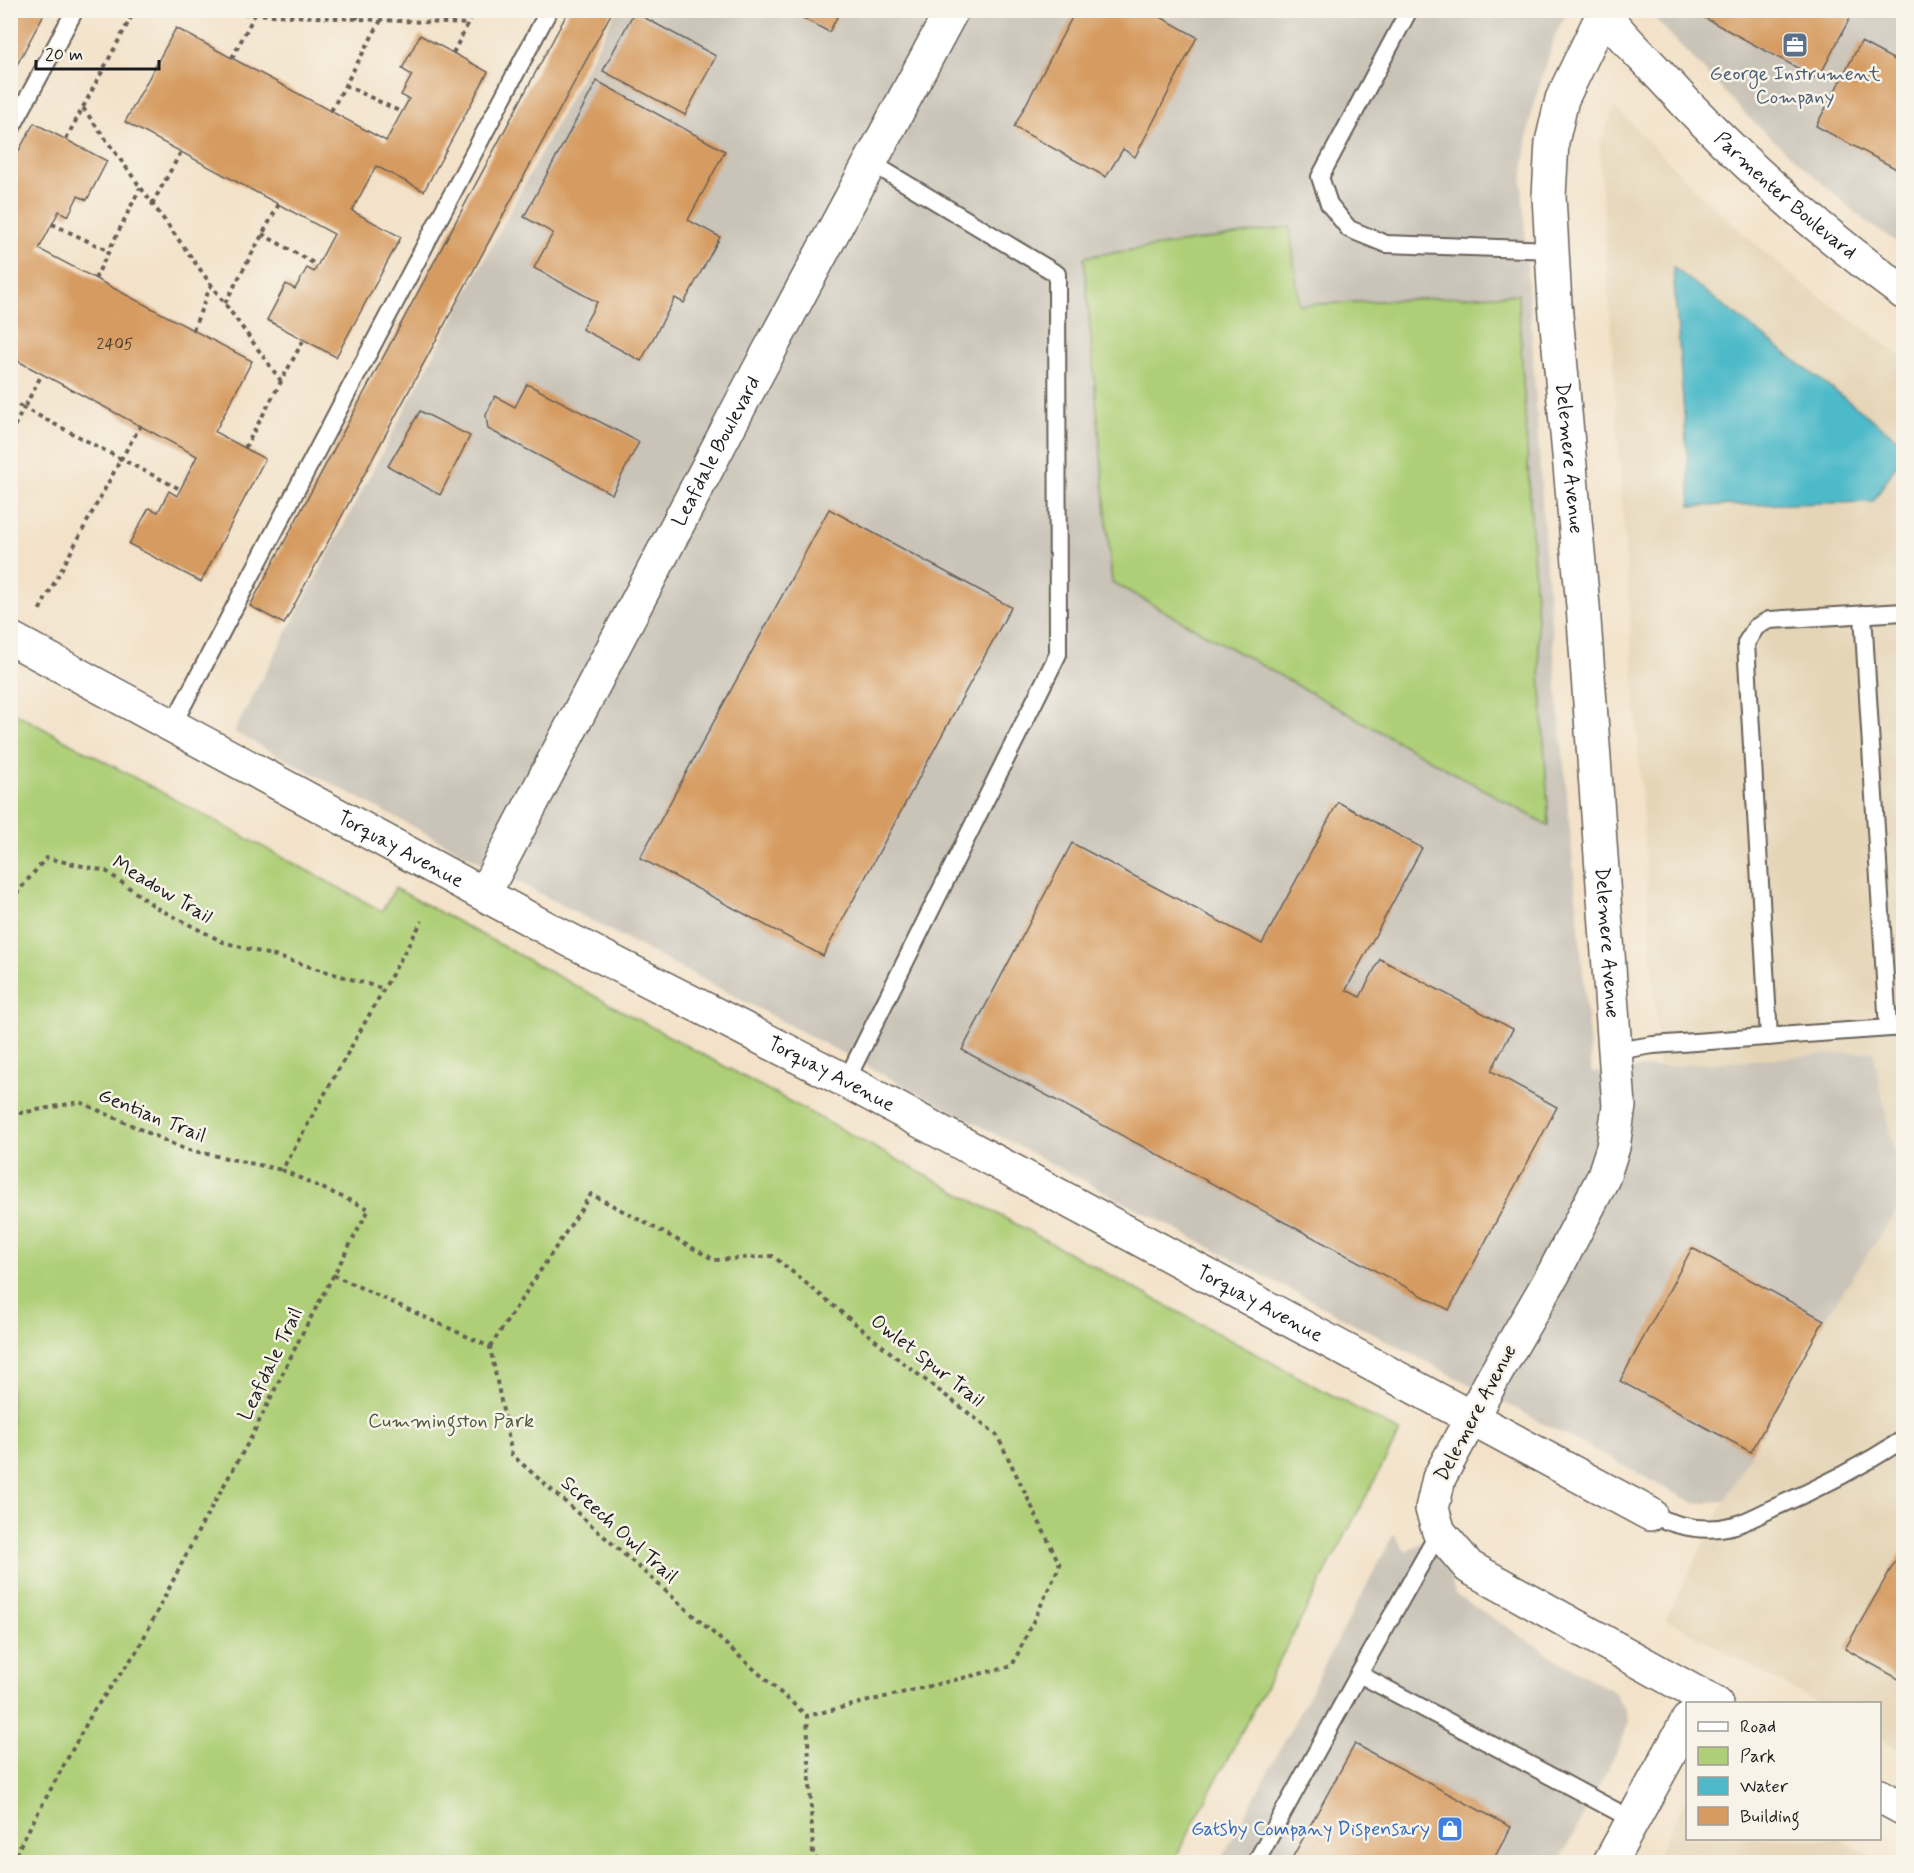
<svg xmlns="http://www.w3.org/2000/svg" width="1914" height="1873" font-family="Mynerve,sans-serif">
  <rect width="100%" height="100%" fill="#f7f3e8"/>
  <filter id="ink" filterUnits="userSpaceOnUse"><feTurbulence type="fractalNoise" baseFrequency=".0167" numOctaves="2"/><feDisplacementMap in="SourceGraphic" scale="12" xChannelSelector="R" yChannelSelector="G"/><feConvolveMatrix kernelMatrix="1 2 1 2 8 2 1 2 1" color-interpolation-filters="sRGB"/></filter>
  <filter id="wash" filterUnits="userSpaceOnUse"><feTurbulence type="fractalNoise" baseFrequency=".008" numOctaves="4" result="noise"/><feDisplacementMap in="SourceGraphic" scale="24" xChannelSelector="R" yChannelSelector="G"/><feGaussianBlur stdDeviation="1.35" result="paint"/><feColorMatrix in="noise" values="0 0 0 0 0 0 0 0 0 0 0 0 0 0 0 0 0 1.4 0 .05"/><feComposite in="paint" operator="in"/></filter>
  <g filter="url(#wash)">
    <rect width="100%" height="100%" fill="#f3e2c9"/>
    <!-- built -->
    <g fill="#e5d5b7">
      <polygon points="1615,107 1698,192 1749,239 1799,281 1846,316 1903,357 1903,1195 1873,1051 1659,1068 1599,144"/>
      <polygon points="1903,1201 1903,1752 1880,1738 1880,1704 1817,1703 1666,1619 1725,1501 1824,1320"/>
      <polygon points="1687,1796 1688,1838 1840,1839 1883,1862 1654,1862"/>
    </g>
    <!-- industrial -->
    <g fill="#c9c3b8">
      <polygon points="616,11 1568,11 1555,35 1531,113 1522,182 1546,565 1592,1072 1873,1051 1903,1195 1903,1201 1824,1320 1725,1501 1694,1503 234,732"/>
      <polygon points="1648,11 1903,11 1903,246 1866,222 1749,118"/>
      <polygon points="1439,1532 1455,1594 1563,1663 1614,1692 1625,1710 1629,1722 1620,1746 1559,1862 1220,1862 1394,1534 1406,1552"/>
    </g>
    <!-- green -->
    <g fill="#aecf77" stroke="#65764a" stroke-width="1.5">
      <polygon points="1290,227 1299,305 1518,294 1549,826 1112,582 1084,257"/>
      <polygon points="11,711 382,911 395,888 1400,1432 1173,1862 11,1862"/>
    </g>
    <!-- water -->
    <polygon fill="#4ebac9" stroke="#356b72" stroke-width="1.5" points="1673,267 1903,443 1903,454 1873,502 1691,506"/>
    <g id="blocks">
      <!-- building -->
      <g fill="#d69b60">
        <polygon points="10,10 46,10 10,78"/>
        <polygon points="569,10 613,10 284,624 250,606"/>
        <polygon points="788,10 841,10 829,32"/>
        <polygon points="1076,10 1148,10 1197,37 1135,157 1123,149 1106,177 1014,127"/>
        <polygon points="1690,10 1854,10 1818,79"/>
        <polygon points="634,12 716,56 685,115 603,71"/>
        <polygon points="176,28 386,141 409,99 401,95 412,75 402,69 420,35 488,72 424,191 376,166 352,211 401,237 336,357 267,320 286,284 295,289 307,268 314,272 334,234 125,122"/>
        <polygon points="1861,42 1904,65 1904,173 1816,126"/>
        <polygon points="597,81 725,151 688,220 720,237 684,303 675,298 641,361 582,329 597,302 534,268 553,233 524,217"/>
        <polygon points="34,123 107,161 87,200 78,196 68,216 59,211 39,249 252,361 215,432 265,459 201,582 129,544 149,508 158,512 169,491 177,496 197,456 10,357 10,290 18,276 10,271 10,167"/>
        <polygon points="527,384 639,442 612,494 488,429 486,415 495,396 515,407"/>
        <polygon points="420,411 470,436 440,495 388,466"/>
        <polygon points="829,509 1011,607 823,956 640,858"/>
        <polygon points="1338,802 1422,848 1346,990 1360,997 1380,959 1513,1029 1491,1071 1557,1107 1449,1310 962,1050 1072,843 1262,944"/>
        <polygon points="1692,1248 1824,1320 1751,1452 1620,1381"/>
        <polygon points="1904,1546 1904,1682 1845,1649"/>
        <polygon points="1355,1744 1511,1827 1492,1862 1290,1862"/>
      </g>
    </g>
  </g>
  <g filter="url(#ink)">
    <use href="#blocks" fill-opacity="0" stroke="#676159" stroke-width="1.5"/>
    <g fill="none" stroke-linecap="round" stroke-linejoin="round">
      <!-- service casing -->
      <g stroke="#676159" stroke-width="20">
        <g id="service">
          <polyline points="1409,10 1320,177 1329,204 1349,229 1386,244 1553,250"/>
          <polyline points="10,131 75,10"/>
          <polyline points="1863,614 1888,1028"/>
          <polyline points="172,726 549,10"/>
          <polyline points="1769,1037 1746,643 1756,627 1769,620 1904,612"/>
          <polyline points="1616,1051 1653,1045 1904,1027"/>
          <polyline points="846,1081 1058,654 1057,274 870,162"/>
          <path d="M1650 1514C1677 1527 1706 1533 1735 1525 1748 1521 1761 1514 1773 1508 1818 1489 1862 1466 1904 1439"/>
          <polyline points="1359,1674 1439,1532"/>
          <polyline points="1256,1862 1359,1674 1633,1820"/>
        </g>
      </g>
      <!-- minor casing -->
      <g stroke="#676159" stroke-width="36">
        <g id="minor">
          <path id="s1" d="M1601 10C1617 32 1637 51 1656 71 1731 154 1814 227 1904 293"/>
          <path id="s2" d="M1605 10 1562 99 1552 142 1549 196 1555 304 1583 606 1619 1106 1613 1147 1603 1178 1554 1273 1492 1380 1439 1478 1432 1509 1439 1532 1469 1567 1716 1704"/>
          <path id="s3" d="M10 638 548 929 846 1081 1650 1514"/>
          <path id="s4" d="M484 894 745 396 952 10"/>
          <polyline points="1880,1796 1904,1809"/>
          <polyline points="1610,1862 1688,1720"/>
        </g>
      </g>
      <!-- path -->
      <g stroke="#676159" stroke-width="4" stroke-dasharray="4.5 4.5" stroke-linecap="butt">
        <polyline points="163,10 468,24"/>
        <polyline points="356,19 361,10"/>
        <polyline points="453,53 475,10"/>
        <polyline points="232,58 255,14"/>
        <polyline points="345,85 401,112"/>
        <polyline points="83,108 281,381"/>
        <polyline points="331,111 381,20"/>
        <polyline points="66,139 135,10"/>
        <polyline points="152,204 181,152"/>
        <polyline points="52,224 109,251"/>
        <polyline points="262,234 317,265"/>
        <polyline points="95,279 140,188"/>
        <polyline points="225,303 279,204"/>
        <polyline points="193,330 211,285"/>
        <polyline points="10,401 24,408 42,374"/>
        <polyline points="141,425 121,459 180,489"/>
        <polyline points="10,434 24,408 121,459 39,611"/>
        <polyline points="245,448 304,339"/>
        <polyline points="10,901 46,858 106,871 157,908 223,942 278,957 384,989"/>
        <polyline points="10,1115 80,1102 184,1149 282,1170"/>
        <polyline points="333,1275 490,1347 512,1455 807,1716 813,1854 818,1862"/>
        <polyline points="490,1347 591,1194 715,1260 773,1256 902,1362 997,1435 1060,1565 1012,1666 807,1716"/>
        <polyline points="11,1862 94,1710 137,1651 202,1524 252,1436 302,1334 367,1213 369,1209 282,1170 422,921"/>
      </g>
      <!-- service -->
      <use href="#service" stroke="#fff" stroke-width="16"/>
      <!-- minor -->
      <use href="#minor" stroke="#fff" stroke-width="33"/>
    </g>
  </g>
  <!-- icons -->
  <defs>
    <g id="office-square" transform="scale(1.35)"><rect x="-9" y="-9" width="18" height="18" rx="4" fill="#5c6f8a" stroke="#f7f3e8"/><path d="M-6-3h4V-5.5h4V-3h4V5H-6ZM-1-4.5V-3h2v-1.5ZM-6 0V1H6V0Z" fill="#fff"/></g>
    <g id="shop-square" transform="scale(1.35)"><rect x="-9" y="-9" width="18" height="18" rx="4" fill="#3f7fe0" stroke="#f7f3e8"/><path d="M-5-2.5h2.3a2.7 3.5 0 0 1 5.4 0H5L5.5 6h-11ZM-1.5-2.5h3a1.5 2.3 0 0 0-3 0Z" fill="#fff"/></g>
  </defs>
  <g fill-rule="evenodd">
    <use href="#office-square" x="1795" y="45"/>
    <use href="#shop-square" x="1450" y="1829"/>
  </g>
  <g text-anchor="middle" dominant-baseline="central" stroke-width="5" stroke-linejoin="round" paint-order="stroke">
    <!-- number labels -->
    <g font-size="16" fill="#4a3c2d">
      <text x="115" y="344">2405</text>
    </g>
    <!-- service labels -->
    <g font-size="20" fill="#4e5e75" stroke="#f7f3e8">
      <text x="1795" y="74">George Instrument<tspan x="1795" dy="23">Company</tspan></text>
    </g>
    <!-- street labels -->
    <g font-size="20" fill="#1c1c1c" stroke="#f7f3e8">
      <text stroke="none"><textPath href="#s1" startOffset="262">Parmenter Boulevard</textPath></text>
      <text stroke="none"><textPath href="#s4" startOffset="500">Leafdale Boulevard</textPath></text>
      <text stroke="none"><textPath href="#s2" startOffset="460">Delemere Avenue</textPath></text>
      <text stroke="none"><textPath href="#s3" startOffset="444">Torquay Avenue</textPath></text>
      <text transform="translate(162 890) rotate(31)">Meadow Trail</text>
      <text stroke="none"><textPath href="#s2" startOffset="946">Delemere Avenue</textPath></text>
      <text stroke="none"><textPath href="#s3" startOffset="930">Torquay Avenue</textPath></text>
      <text transform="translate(152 1116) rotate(22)">Gentian Trail</text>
      <text stroke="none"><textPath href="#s3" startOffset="1416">Torquay Avenue</textPath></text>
      <text transform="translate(927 1361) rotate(38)">Owlet Spur Trail</text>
      <text transform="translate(271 1364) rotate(-64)">Leafdale Trail</text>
      <text transform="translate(1476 1413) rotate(-62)">Delemere Avenue</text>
      <text transform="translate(619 1530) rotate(42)">Screech Owl Trail</text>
    </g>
    <!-- park labels -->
    <g font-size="20" fill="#4f5b3c" stroke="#f7f3e8">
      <text x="451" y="1421">Cummingston Park</text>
    </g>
    <!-- shop labels -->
    <g font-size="20" fill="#366cbe" stroke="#f7f3e8" text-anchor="end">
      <text x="1430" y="1829">Gatsby Company Dispensary</text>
    </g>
  </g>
  <!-- margin -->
  <rect width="1914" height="1873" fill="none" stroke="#f7f3e8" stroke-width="36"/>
  <!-- legend -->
  <rect x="1686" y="1702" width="195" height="138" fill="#f7f3e8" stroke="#9f9d96" stroke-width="1.5"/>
  <rect x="1698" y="1722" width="30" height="9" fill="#ffffff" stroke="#9f9d96" stroke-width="1.5"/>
  <text x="1740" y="1732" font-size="18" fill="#1c1c1c">Road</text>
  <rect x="1698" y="1747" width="30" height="18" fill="#aecf77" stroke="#9f9d96" stroke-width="1.5"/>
  <text x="1740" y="1762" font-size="18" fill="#1c1c1c">Park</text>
  <rect x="1698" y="1777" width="30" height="18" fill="#4ebac9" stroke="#9f9d96" stroke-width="1.5"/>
  <text x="1740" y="1792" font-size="18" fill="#1c1c1c">Water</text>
  <rect x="1698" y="1807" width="30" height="18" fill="#d69b60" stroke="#9f9d96" stroke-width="1.5"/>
  <text x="1740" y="1822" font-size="18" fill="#1c1c1c">Building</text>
  <!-- scale -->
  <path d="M36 60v9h123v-9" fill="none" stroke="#1c1c1c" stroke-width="3"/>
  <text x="45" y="60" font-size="18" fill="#1c1c1c" stroke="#f7f3e8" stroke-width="4.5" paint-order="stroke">20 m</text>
</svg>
